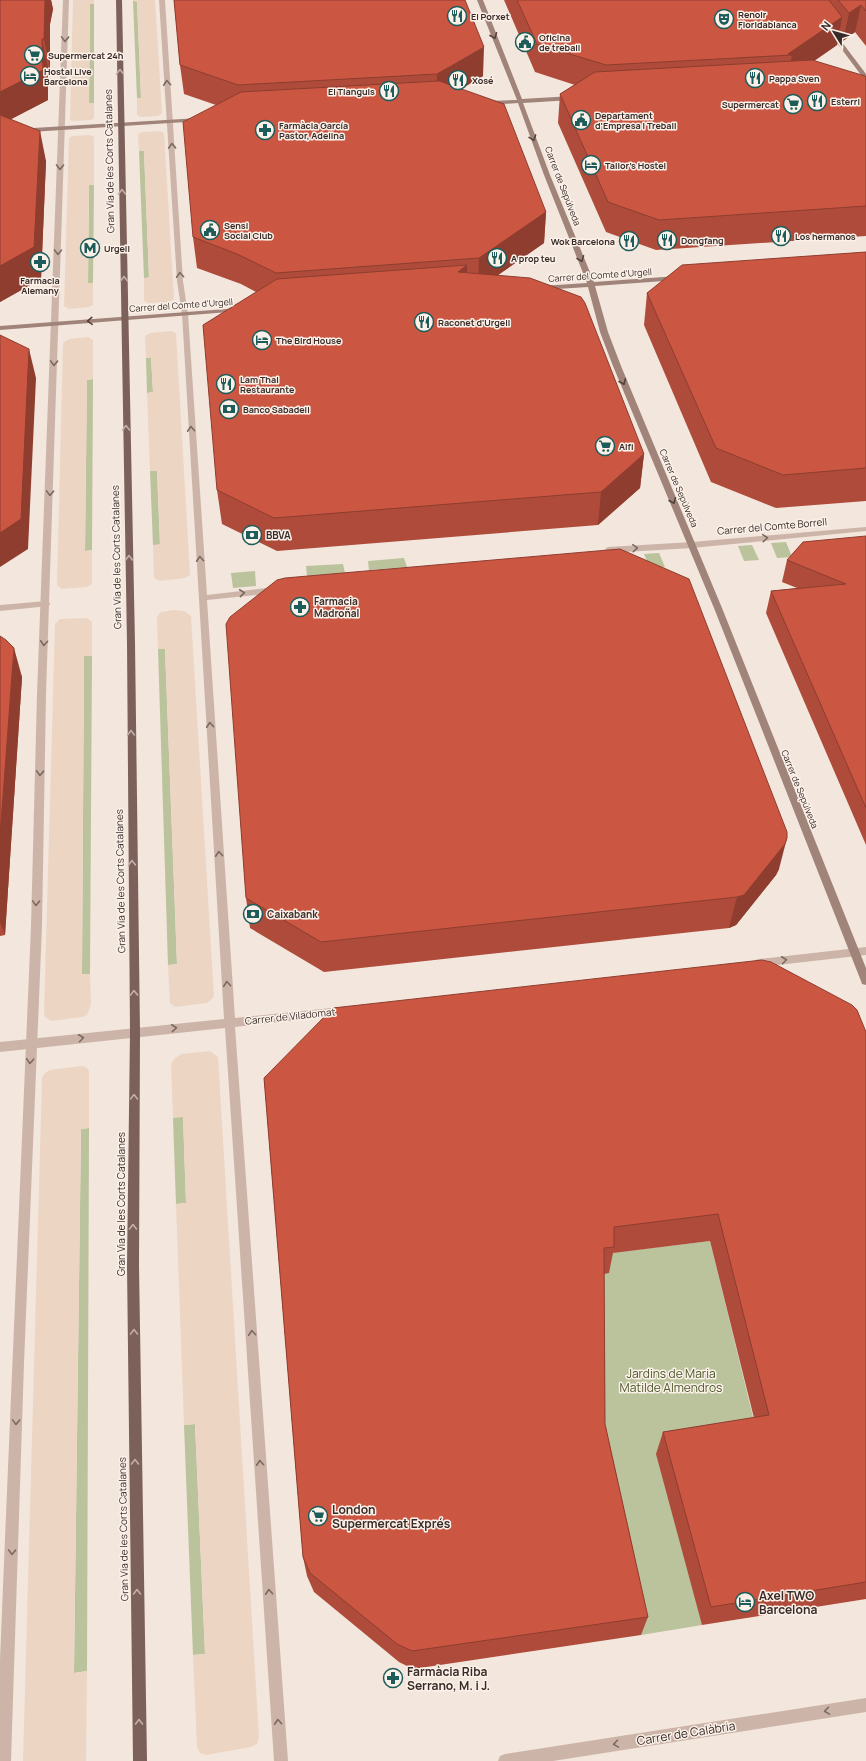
<svg xmlns="http://www.w3.org/2000/svg" width="866" height="1761" font-family="Manrope,sans-serif">
  <rect width="100%" height="100%" fill="#f3e6dd"/>
  <!-- green -->
  <g fill="#bac39c">
    <polygon points="133,1 137,1 141,98 137,98"/>
    <polygon points="90,4 94,4 94,103 89,103"/>
    <polygon points="139,151 144,151 149,278 144,278"/>
    <polygon points="89,185 94,185 93,283 88,283"/>
    <polygon points="151,357 153,392 147,393 146,358"/>
    <polygon points="93,379 92,550 85,551 87,380"/>
    <polygon points="157,470 160,545 153,545 150,471"/>
    <polygon points="786,542 792,557 777,558 771,543"/>
    <polygon points="752,545 759,560 744,561 738,546"/>
    <polygon points="659,553 665,567 650,569 644,554"/>
    <polygon points="404,558 407,567 369,570 368,561"/>
    <polygon points="343,564 345,573 307,576 306,566"/>
    <polygon points="255,571 256,586 233,588 231,573"/>
    <polygon points="158,649 165,649 177,964 168,965"/>
    <polygon points="84,656 92,656 90,974 82,974"/>
    <polygon points="183,1116 186,1203 176,1204 173,1118"/>
    <polygon points="89,1128 87,1671 74,1673 81,1129"/>
    <polygon points="710,1241 754,1421 702,1625 641,1635 600,1447 599,1274 609,1253"/>
    <polygon points="195,1424 205,1654 193,1655 184,1425"/>
  </g>
  <!-- plaza -->
  <g fill="#ecd6c3">
    <polygon points="73,0 94,0 94,4 90,4 89,103 94,103 94,118 91,120 74,121 70,120"/>
    <polygon points="133,0 155,0 162,113 158,116 141,117 137,115 137,98 141,98 137,2 133,1"/>
    <polygon points="160,131 164,133 174,298 173,300 169,302 148,303 144,301 144,278 149,277 144,151 139,151 138,134 142,132"/>
    <polygon points="72,136 90,135 94,137 94,185 89,185 88,283 93,283 93,305 89,307 69,309 64,306 69,138"/>
    <polygon points="171,331 176,333 190,575 185,578 160,581 154,578 153,545 160,544 157,471 150,471 147,393 153,392 151,358 146,358 145,336 150,333"/>
    <polygon points="88,337 93,340 93,379 87,380 85,551 92,550 92,584 87,587 62,589 57,585 63,343 69,339"/>
    <polygon points="174,610 184,611 191,616 214,997 207,1003 175,1007 170,1003 168,965 177,964 165,649 158,649 157,617 161,612"/>
    <polygon points="87,618 92,622 92,656 84,656 82,974 90,974 91,1004 87,1015 82,1017 51,1021 45,1017 44,1013 55,624 60,619"/>
    <polygon points="210,1051 218,1057 259,1737 257,1744 251,1747 206,1755 200,1753 197,1747 193,1655 205,1654 195,1424 184,1425 176,1204 186,1203 183,1117 173,1118 171,1064 174,1059 181,1054"/>
    <polygon points="81,1066 86,1067 89,1071 89,1128 81,1129 74,1673 87,1671 86,1761 23,1761 42,1078 45,1073 50,1070"/>
  </g>
  <g fill="none" stroke-linecap="round" stroke-linejoin="round">
    <!-- lane -->
    <polygon fill="#ccb5a8" fill-rule="evenodd" points="63,0 69,0 46,694 42,926 24,1363 11,1761 0,1761 0,1660 4,1562 31,926 37,694"/>
    <!-- street -->
    <g fill="#ccb5a8" fill-rule="evenodd">
      <polygon points="159,0 165,0 183,281 188,314 207,595 275,587 279,590 275,593 207,600 235,1018 341,1007 345,1008 346,1011 345,1014 341,1015 235,1027 288,1761 274,1761 225,1028 0,1052 0,1042 224,1019 182,314 177,281"/>
      <polygon points="866,527 866,531 692,548 608,553 604,550 608,547 692,542"/>
      <polygon points="46,601 49,602 50,604 49,606 0,611 0,605"/>
      <polygon points="866,947 866,955 759,967 755,966 754,963 755,960 759,959"/>
      <polygon points="866,1698 866,1712 553,1761 498,1761 500,1756 505,1754"/>
    </g>
    <!-- secondary -->
    <g fill="#a08379" fill-rule="evenodd">
      <polygon points="477,0 483,0 522,99 572,96 575,98 572,100 523,103 550,175 594,282 678,276 681,278 678,280 595,286 608,332 621,366 722,608 866,968 866,985 862,984 861,981 714,608 613,366 600,332 588,287 541,290 538,288 541,286 587,283 544,175 518,103 489,105 486,103 489,101 517,100"/>
      <polygon points="828,29 832,29 866,74 866,80 864,79 828,31"/>
      <polygon points="199,118 201,119 201,121 0,134 0,130"/>
      <polygon points="240,308 242,309 242,311 0,330 0,326"/>
    </g>
    <!-- primary -->
    <polygon fill="#7b6159" fill-rule="evenodd" points="116,0 122,0 135,643 140,1032 139,1266 147,1761 133,1761 127,1266 130,1032 127,643"/>
  </g>
  <!-- wall -->
  <g fill="#af4b3a">
    <polygon points="0,0 51,0 53,9 50,24 50,68 48,68 48,100 11,119 46,161 41,279 0,302"/>
    <polygon points="174,0 483,76 461,89 546,212 544,243 498,275 644,454 640,488 598,525 277,551 222,524 217,490 256,292 241,284 197,268 193,237 216,105 184,94 180,65"/>
    <polygon points="504,0 866,0 866,46 855,32 843,41 839,35 837,45 814,61 866,77 866,236 656,250 606,232 558,123 560,94 575,85 535,72"/>
    <polygon points="866,252 866,501 776,508 711,482 644,325 647,293"/>
    <polygon points="866,536 866,845 766,613 771,591 797,588 782,582 787,560"/>
    <polygon points="0,636 22,677 5,935 0,936"/>
    <polygon points="779,869 776,875 736,925 729,928 324,972 250,928 246,898"/>
    <polygon points="866,1032 866,1599 702,1625 656,1454 663,1432 754,1418 710,1241 613,1253 609,1273 604,1274 605,1424 648,1617 641,1635 413,1669 399,1662 314,1592 307,1576 303,1557 264,1078"/>
  </g>
  <!-- shaded-wall -->
  <g fill="#8e3d2f">
    <polygon points="45,0 51,0 53,9 50,24 50,68 44,39"/>
    <polygon points="861,5 855,32 843,41 849,13"/>
    <polygon points="842,17 837,45 788,79 792,55 788,54"/>
    <polygon points="42,39 48,68 48,100 0,125 0,92"/>
    <polygon points="484,47 483,76 436,103 437,74"/>
    <polygon points="40,131 46,161 41,279 0,302 0,266"/>
    <polygon points="546,212 544,243 478,289 479,258"/>
    <polygon points="467,265 467,297 458,272"/>
    <polygon points="29,349 36,378 28,549 0,567 0,533"/>
    <polygon points="644,454 640,488 598,525 601,492"/>
    <polygon points="14,648 22,677 5,935 0,922 0,837"/>
    <polygon points="787,838 779,869 776,875 736,925 729,928 737,897"/>
  </g>
  <!-- building -->
  <g fill="#cb5743" stroke="#8e3d2f">
    <polygon points="0,0 45,0 44,39 42,39 43,70 0,92"/>
    <polygon points="174,0 465,0 484,47 437,74 238,85 180,65"/>
    <polygon points="517,0 829,0 842,17 788,54 792,55 606,65 537,44"/>
    <polygon points="838,0 866,0 866,11 861,5 849,13"/>
    <polygon points="812,60 865,76 866,77 866,206 659,220 608,202 560,94 595,72"/>
    <polygon points="439,81 504,104 546,212 479,258 276,273 237,254 193,237 183,122 241,92"/>
    <polygon points="0,115 40,131 34,247 0,266"/>
    <polygon points="866,252 866,468 783,475 716,448 647,293 682,265"/>
    <polygon points="467,265 458,272 530,278 581,297 585,303 644,454 601,492 274,518 217,490 203,325 277,279"/>
    <polygon points="0,335 29,349 21,519 0,533"/>
    <polygon points="866,536 866,808 771,591 846,584 787,560 803,542"/>
    <polygon points="620,549 689,579 787,832 787,838 785,844 744,895 737,897 321,942 246,898 226,624 230,617 277,580 285,578"/>
    <polygon points="0,636 6,640 14,648 0,837"/>
    <polygon points="762,960 771,962 852,1005 857,1010 866,1032 866,1582 711,1607 663,1432 769,1415 718,1214 614,1227 614,1247 604,1248 605,1424 648,1617 412,1651 397,1644 310,1573 303,1557 264,1078 333,1008"/>
  </g>
  <!-- one-way arrows -->
  <defs><path id="oneway-chevron" d="M-2-3.5L2.5 0L-2 3.5" fill="none" stroke-width="1.6" stroke-linecap="round" stroke-linejoin="round"/></defs>
  <g stroke="#53423c">
    <use href="#oneway-chevron" transform="translate(494 36) rotate(68)"/>
    <use href="#oneway-chevron" transform="translate(533 138) rotate(70)"/>
    <use href="#oneway-chevron" transform="translate(581 259) rotate(68)"/>
    <use href="#oneway-chevron" transform="translate(90 321) rotate(176)"/>
    <use href="#oneway-chevron" transform="translate(623 382) rotate(67)"/>
    <use href="#oneway-chevron" transform="translate(673 501) rotate(67)"/>
  </g>
  <g stroke="#7b6a62">
    <use href="#oneway-chevron" transform="translate(65 39) rotate(92)"/>
    <use href="#oneway-chevron" transform="translate(167 83) rotate(-94)"/>
    <use href="#oneway-chevron" transform="translate(172 146) rotate(-92)"/>
    <use href="#oneway-chevron" transform="translate(60 167) rotate(91)"/>
    <use href="#oneway-chevron" transform="translate(58 252) rotate(91)"/>
    <use href="#oneway-chevron" transform="translate(180 275) rotate(-94)"/>
    <use href="#oneway-chevron" transform="translate(54 363) rotate(92)"/>
    <use href="#oneway-chevron" transform="translate(191 429) rotate(-94)"/>
    <use href="#oneway-chevron" transform="translate(50 493) rotate(92)"/>
    <use href="#oneway-chevron" transform="translate(765 538) rotate(-5)"/>
    <use href="#oneway-chevron" transform="translate(635 548) rotate(-4)"/>
    <use href="#oneway-chevron" transform="translate(200 559) rotate(-94)"/>
    <use href="#oneway-chevron" transform="translate(242 593) rotate(-6)"/>
    <use href="#oneway-chevron" transform="translate(44 643) rotate(94)"/>
    <use href="#oneway-chevron" transform="translate(210 725) rotate(-94)"/>
    <use href="#oneway-chevron" transform="translate(40 773) rotate(92)"/>
    <use href="#oneway-chevron" transform="translate(219 854) rotate(-94)"/>
    <use href="#oneway-chevron" transform="translate(36 903) rotate(92)"/>
    <use href="#oneway-chevron" transform="translate(784 960) rotate(-7)"/>
    <use href="#oneway-chevron" transform="translate(227 984) rotate(-95)"/>
    <use href="#oneway-chevron" transform="translate(174 1028) rotate(-6)"/>
    <use href="#oneway-chevron" transform="translate(81 1038) rotate(-7)"/>
    <use href="#oneway-chevron" transform="translate(30 1061) rotate(93)"/>
    <use href="#oneway-chevron" transform="translate(252 1333) rotate(-94)"/>
    <use href="#oneway-chevron" transform="translate(16 1422) rotate(92)"/>
    <use href="#oneway-chevron" transform="translate(260 1463) rotate(-94)"/>
    <use href="#oneway-chevron" transform="translate(12 1552) rotate(92)"/>
    <use href="#oneway-chevron" transform="translate(269 1592) rotate(-94)"/>
    <use href="#oneway-chevron" transform="translate(827 1711) rotate(171)"/>
    <use href="#oneway-chevron" transform="translate(278 1722) rotate(-94)"/>
    <use href="#oneway-chevron" transform="translate(616 1744) rotate(171)"/>
  </g>
  <g stroke="#c1b0a8">
    <use href="#oneway-chevron" transform="translate(120 72) rotate(-91)"/>
    <use href="#oneway-chevron" transform="translate(122 192) rotate(-91)"/>
    <use href="#oneway-chevron" transform="translate(124 279) rotate(-91)"/>
    <use href="#oneway-chevron" transform="translate(126 428) rotate(-91)"/>
    <use href="#oneway-chevron" transform="translate(129 558) rotate(-91)"/>
    <use href="#oneway-chevron" transform="translate(131 733) rotate(-91)"/>
    <use href="#oneway-chevron" transform="translate(132 863) rotate(-91)"/>
    <use href="#oneway-chevron" transform="translate(134 993) rotate(-92)"/>
    <use href="#oneway-chevron" transform="translate(134 1097) rotate(-89)"/>
    <use href="#oneway-chevron" transform="translate(133 1227) rotate(-90)"/>
    <use href="#oneway-chevron" transform="translate(134 1332) rotate(-91)"/>
    <use href="#oneway-chevron" transform="translate(135 1462) rotate(-91)"/>
    <use href="#oneway-chevron" transform="translate(137 1592) rotate(-91)"/>
    <use href="#oneway-chevron" transform="translate(139 1722) rotate(-91)"/>
  </g>
  <!-- icons -->
  <defs>
    <g id="restaurant-ring" transform="scale(1)"><circle r="9.5" fill="#fbf1e9" stroke="#1c5c5a" stroke-width="1.5"/><path d="M-5-6h1v4h1v-4h1v4h1v-4h1v5L-1.5 .5V6h-2V.5L-5-1ZM5-6V6H3V1.5H1.5Q1.5-4 5-6Z" fill="#1c5c5a"/></g>
    <g id="theatre-ring" transform="scale(1)"><circle r="9.5" fill="#fbf1e9" stroke="#1c5c5a" stroke-width="1.5"/><path d="M-5-5.5Q0-4 5-5.5V0Q5 5 0 6Q-5 5-5 0ZM-3.3-2.5H-1v1.5H-3.3ZM1-2.5H3.3v1.5H1ZM-2.8 1Q0 5.5 2.8 1Z" fill="#1c5c5a"/></g>
    <g id="civic-ring" transform="scale(1)"><circle r="9.5" fill="#fbf1e9" stroke="#1c5c5a" stroke-width="1.5"/><path d="M-.6-6.5H3V-4.5H.6V-3L4-1V1h2V6H-6V1h2V-1L-.6-3ZM-1.2 2.5V6h2.4V2.5Z" fill="#1c5c5a"/></g>
    <g id="supermarket-ring" transform="scale(1)"><circle r="9.5" fill="#fbf1e9" stroke="#1c5c5a" stroke-width="1.5"/><path d="M-6-5.5h2.5l.6 2H6L4.5 2H-2.5L-4.4-4H-6ZM-1.5 3.2a1.3 1.3 0 1 0 .1 0ZM3 3.2a1.3 1.3 0 1 0 .1 0Z" fill="#1c5c5a"/></g>
    <g id="hotel-ring" transform="scale(1)"><circle r="9.5" fill="#fbf1e9" stroke="#1c5c5a" stroke-width="1.5"/><path d="M-6-4.5h1.5V1H6V5H4.5V3h-9V5H-6ZM-4 0a1.8 1.8 0 1 1 3.6 0ZM.5 0V-2.5h3Q6-2.5 6 0Z" fill="#1c5c5a"/></g>
    <g id="pharmacy-ring" transform="scale(1)"><circle r="9.5" fill="#fbf1e9" stroke="#1c5c5a" stroke-width="1.5"/><path d="M-2-6h4v4h4v4h-4v4h-4v-4h-4v-4h4Z" fill="#1c5c5a"/></g>
    <g id="metro-ring" transform="scale(1)"><circle r="9.5" fill="#fbf1e9" stroke="#1c5c5a" stroke-width="1.5"/><path d="M-5.5 5V-5H-3L0 0L3-5H5.5V5H3V-.5L0 4L-3-.5V5Z" fill="#1c5c5a"/></g>
    <g id="bank-ring" transform="scale(1)"><circle r="9.5" fill="#fbf1e9" stroke="#1c5c5a" stroke-width="1.5"/><path d="M-6-4H6V4H-6ZM0-2.3a2.3 2.3 0 1 0 0 4.6a2.3 2.3 0 1 0 0-4.6Z" fill="#1c5c5a"/></g>
  </defs>
  <g fill-rule="evenodd">
    <use href="#restaurant-ring" x="457" y="16"/>
    <use href="#theatre-ring" x="724" y="19"/>
    <use href="#civic-ring" x="525" y="42"/>
    <use href="#supermarket-ring" x="34" y="55"/>
    <use href="#hotel-ring" x="30" y="76"/>
    <use href="#restaurant-ring" x="755" y="78"/>
    <use href="#restaurant-ring" x="458" y="80"/>
    <use href="#restaurant-ring" x="389" y="91"/>
    <use href="#restaurant-ring" x="817" y="101"/>
    <use href="#supermarket-ring" x="793" y="104"/>
    <use href="#civic-ring" x="581" y="120"/>
    <use href="#pharmacy-ring" x="265" y="130"/>
    <use href="#hotel-ring" x="591" y="165"/>
    <use href="#civic-ring" x="210" y="230"/>
    <use href="#restaurant-ring" x="781" y="236"/>
    <use href="#restaurant-ring" x="667" y="240"/>
    <use href="#restaurant-ring" x="629" y="241"/>
    <use href="#metro-ring" x="90" y="248"/>
    <use href="#restaurant-ring" x="497" y="258"/>
    <use href="#pharmacy-ring" x="40" y="262"/>
    <use href="#restaurant-ring" x="424" y="322"/>
    <use href="#hotel-ring" x="262" y="340"/>
    <use href="#restaurant-ring" x="226" y="384"/>
    <use href="#bank-ring" x="229" y="409"/>
    <use href="#supermarket-ring" x="605" y="446"/>
    <use href="#bank-ring" x="252" y="535"/>
    <use href="#pharmacy-ring" x="300" y="607"/>
    <use href="#bank-ring" x="253" y="914"/>
    <use href="#supermarket-ring" x="318" y="1516"/>
    <use href="#hotel-ring" x="745" y="1602"/>
    <use href="#pharmacy-ring" x="393" y="1678"/>
  </g>
  <g text-anchor="middle" dominant-baseline="central" stroke-width="3" stroke-linejoin="round" paint-order="stroke">
    <!-- far-poi labels -->
    <g font-size="9" font-weight="bold" fill="#392c28" stroke="#fbf1e9" text-anchor="start">
      <text x="738" y="14">Renoir<tspan x="738" dy="10">Floridablanca</tspan></text>
      <text x="471" y="16">El Porxet</text>
      <text x="539" y="37">Oficina<tspan x="539" dy="10">de treball</tspan></text>
      <text x="48" y="55">Supermercat 24h</text>
      <text x="44" y="71">Hostal Live<tspan x="44" dy="10">Barcelona</tspan></text>
      <text x="769" y="78">Pappa Sven</text>
      <text x="472" y="80">Xosé</text>
      <text x="375" y="91" text-anchor="end">El Tianguis</text>
      <text x="831" y="101">Esterri</text>
      <text x="779" y="104" text-anchor="end">Supermercat</text>
      <text x="595" y="115">Departament<tspan x="595" dy="10">d'Empresa i Treball</tspan></text>
      <text x="279" y="125">Farmàcia García<tspan x="279" dy="10">Pastor, Adelina</tspan></text>
      <text x="605" y="165">Tailor's Hostel</text>
      <text x="224" y="225">Sensi<tspan x="224" dy="10">Social Club</tspan></text>
      <text x="795" y="236">Los hermanos</text>
      <text x="681" y="240">Dongfang</text>
      <text x="615" y="241" text-anchor="end">Wok Barcelona</text>
      <text x="104" y="248">Urgell</text>
      <text x="511" y="258">A prop teu</text>
      <text x="40" y="280" text-anchor="middle">Farmacia<tspan x="40" dy="10">Alemany</tspan></text>
      <text x="438" y="322">Raconet d'Urgell</text>
      <text x="276" y="340">The Bird House</text>
      <text x="240" y="379">Lam Thai<tspan x="240" dy="10">Restaurante</tspan></text>
      <text x="243" y="409">Banco Sabadell</text>
      <text x="619" y="446">Alfi</text>
    </g>
    <!-- far-street labels -->
    <g font-size="9" fill="#392c28" stroke="#fbf1e9">
      <text transform="translate(563 186) rotate(69)">Carrer de Sepúlveda</text>
      <text transform="translate(600 275) rotate(-4)">Carrer del Comte d'Urgell</text>
      <text transform="translate(181 305) rotate(-4)">Carrer del Comte d'Urgell</text>
      <text transform="translate(679 488) rotate(67)">Carrer de Sepúlveda</text>
      <text transform="translate(800 789) rotate(68)">Carrer de Sepúlveda</text>
    </g>
    <!-- street labels -->
    <g font-size="10" fill="#392c28" stroke="#fbf1e9">
      <text transform="translate(109 161) rotate(-91)">Gran Via de les Corts Catalanes</text>
      <text transform="translate(772 526) rotate(-5)">Carrer del Comte Borrell</text>
      <text transform="translate(116 557) rotate(-91)">Gran Via de les Corts Catalanes</text>
      <text transform="translate(120 881) rotate(-91)">Gran Via de les Corts Catalanes</text>
      <text transform="translate(290 1016) rotate(-6)">Carrer de Viladomat</text>
      <text transform="translate(121 1204) rotate(-90)">Gran Via de les Corts Catalanes</text>
      <text transform="translate(123 1529) rotate(-91)">Gran Via de les Corts Catalanes</text>
    </g>
    <!-- poi labels -->
    <g font-size="10" font-weight="bold" fill="#392c28" stroke="#fbf1e9" text-anchor="start">
      <text x="266" y="535">BBVA</text>
      <text x="314" y="601">Farmacia<tspan x="314" dy="12">Madroñal</tspan></text>
      <text x="267" y="914">Caixabank</text>
    </g>
    <!-- near-park labels -->
    <g font-size="12" fill="#4c582b" stroke="#fbf1e9">
      <text x="671" y="1373">Jardins de Maria<tspan x="671" dy="14">Matilde Almendros</tspan></text>
    </g>
    <!-- near-poi labels -->
    <g font-size="12" font-weight="bold" fill="#392c28" stroke="#fbf1e9" text-anchor="start">
      <text x="332" y="1509">London<tspan x="332" dy="14">Supermercat Exprés</tspan></text>
      <text x="759" y="1595">Axel TWO<tspan x="759" dy="14">Barcelona</tspan></text>
      <text x="407" y="1671">Farmàcia Riba<tspan x="407" dy="14">Serrano, M. i J.</tspan></text>
    </g>
    <!-- near-street labels -->
    <g font-size="12" fill="#392c28" stroke="#fbf1e9">
      <text transform="translate(686 1733) rotate(-9)">Carrer de Calàbria</text>
    </g>
  </g>
  <!-- north arrow -->
  <g transform="translate(834 32) rotate(307)" stroke="#fbf1e9" stroke-width="3" paint-order="stroke">
  <path d="M0-3L7 15L0 10L-7 15Z" fill="#392c28"/>
  <text y="-6" font-size="11" font-weight="bold" text-anchor="middle" fill="#392c28">N</text>
  </g>
</svg>
